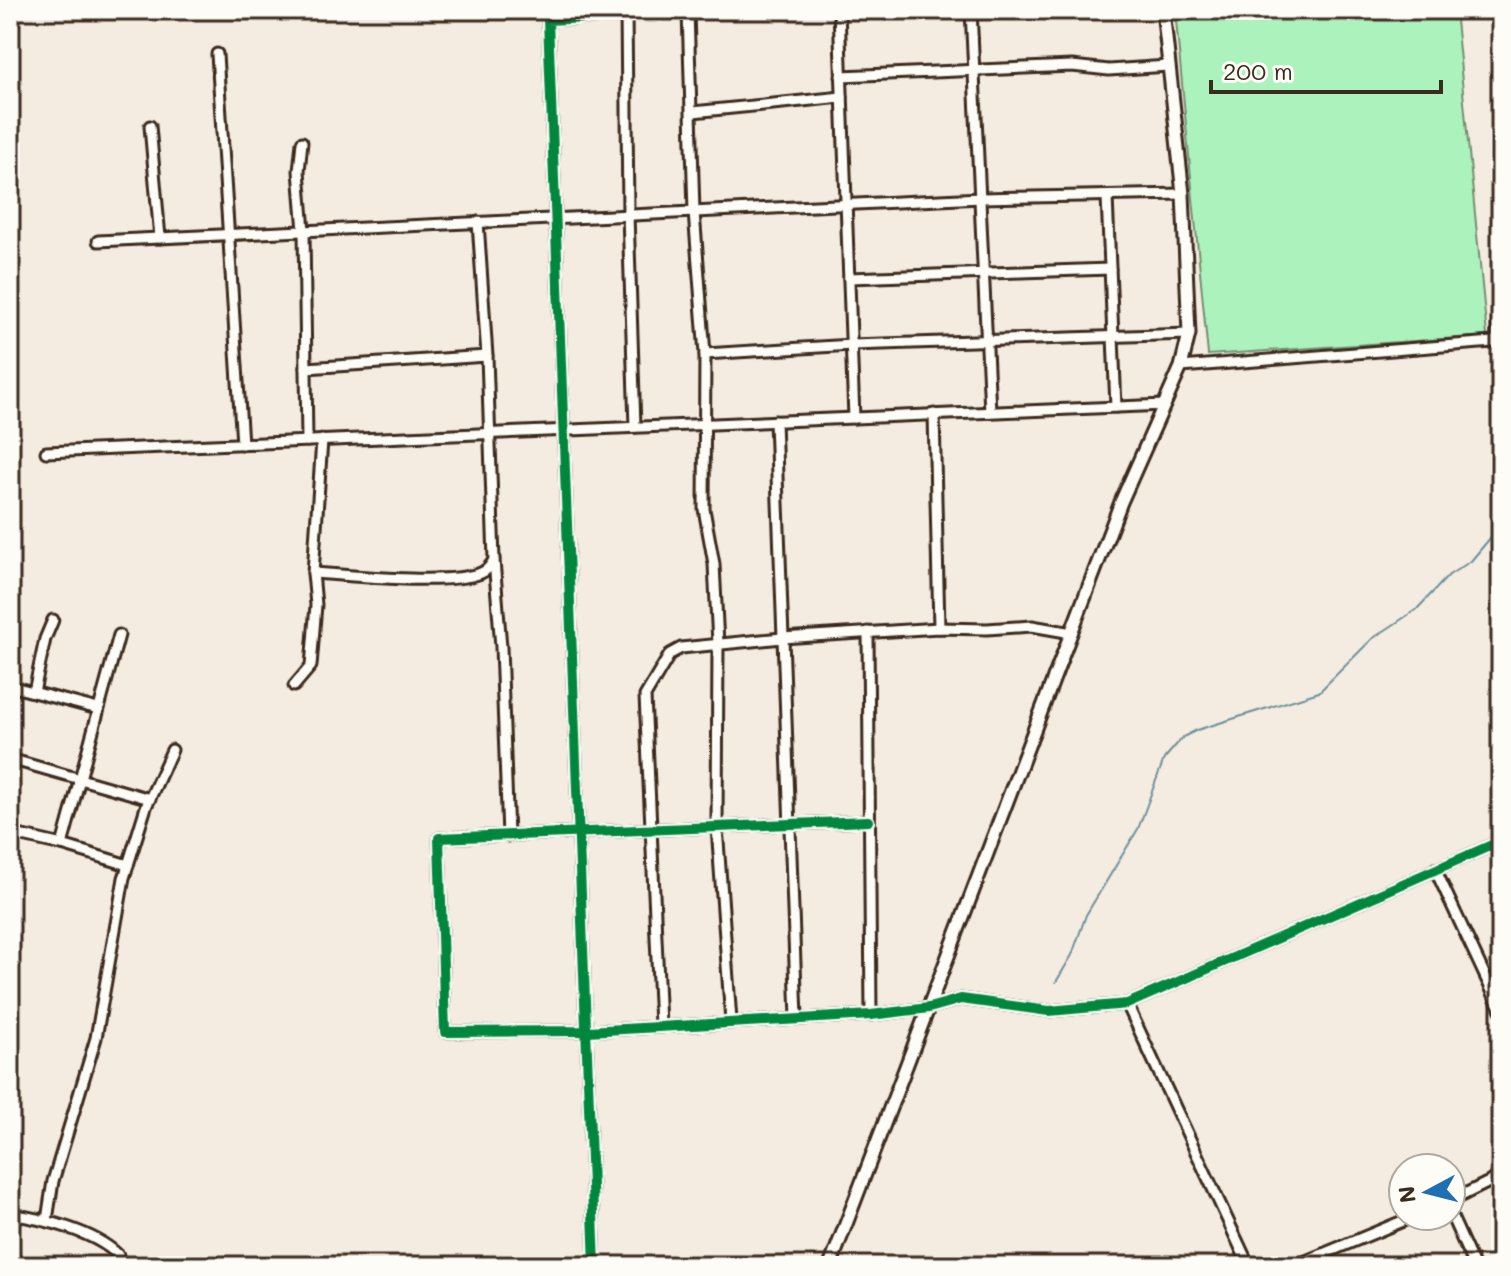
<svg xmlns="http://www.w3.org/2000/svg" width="1511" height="1276" font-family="Mali,sans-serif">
  <rect width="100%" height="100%" fill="#f4ece0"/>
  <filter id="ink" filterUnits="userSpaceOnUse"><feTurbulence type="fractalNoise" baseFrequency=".0125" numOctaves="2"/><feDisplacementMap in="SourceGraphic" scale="16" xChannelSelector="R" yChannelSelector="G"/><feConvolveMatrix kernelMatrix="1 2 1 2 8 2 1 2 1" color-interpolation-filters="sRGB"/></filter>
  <g filter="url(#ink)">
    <!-- green -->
    <polygon fill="#acf2bd" stroke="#748e6e" stroke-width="2" points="1175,10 1455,10 1487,336 1208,355"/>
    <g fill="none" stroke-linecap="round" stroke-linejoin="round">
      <!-- stream -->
      <polyline stroke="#6e909d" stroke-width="2" points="1056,982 1072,955 1086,915 1138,829 1164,759 1183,737 1197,730 1319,692 1372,639 1417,609 1449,575 1471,561 1501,525"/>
      <!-- minor casing -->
      <g stroke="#3b2a1e" stroke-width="15">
        <g id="minor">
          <polyline points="626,10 628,215 635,427"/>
          <polyline points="839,10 854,418"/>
          <polyline points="971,10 990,412"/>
          <polyline points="688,11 694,212 705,354 704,509 714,564 718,644 717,827 731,1021"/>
          <polyline points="217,54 242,444"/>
          <polyline points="841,76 1072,66 1109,70 1168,66"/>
          <polyline points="693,112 842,97"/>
          <polyline points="150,126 160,238"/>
          <polyline points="302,142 299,171 304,231 307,441"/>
          <polyline points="1107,197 1116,407"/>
          <polyline points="478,222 487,356 494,560 501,647 508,836"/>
          <polyline points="98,241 981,198 1183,194"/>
          <polyline points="849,278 1110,269"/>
          <polyline points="705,354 852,345 1189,334"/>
          <polyline points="1181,367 1493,342 1497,338 1501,259"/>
          <polyline points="306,368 487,356"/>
          <polyline points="934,414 939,628"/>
          <polyline points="775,421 797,1018"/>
          <polyline points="46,452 1165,405"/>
          <path d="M313 573C351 575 449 586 481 573 488 570 490 566 494 560"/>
          <polyline points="868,632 871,1015"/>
          <polyline points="119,635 62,845 128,865"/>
          <polyline points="10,686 98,709"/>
          <polyline points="294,686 311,666 316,605 313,573 322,440"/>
          <polyline points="34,692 45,639 53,620"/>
          <polyline points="10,759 150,799"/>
          <polyline points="868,821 439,838 445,1032 588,1031 871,1015 929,1008 961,999 1049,1011 1127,1004 1501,841"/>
          <polyline points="10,833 62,845"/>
          <polyline points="1435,869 1501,1010"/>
          <polyline points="1127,1004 1249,1266"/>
          <polyline points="660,1025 645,696 670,654 681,648 782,638 939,628 987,629 1032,626 1072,633"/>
          <polyline points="1451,1201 1501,1176"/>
          <path d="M10 1214C43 1219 94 1231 118 1255V1266"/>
          <polyline points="1451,1215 1474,1266"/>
          <polyline points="47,1220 53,1181 96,1038 124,878 146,807 172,750"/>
          <polyline points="595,1266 548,20 750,10"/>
          <polyline points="1294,1266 1415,1216"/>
        </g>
      </g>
      <!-- tertiary casing -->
      <g stroke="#3b2a1e" stroke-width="17">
        <polyline id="tertiary" points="830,1266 1121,502 1181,367 1189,334 1183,194 1163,10"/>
      </g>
      <!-- minor -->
      <use href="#minor" stroke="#fdfcf7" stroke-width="9"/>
      <!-- tertiary -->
      <use href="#tertiary" stroke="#fdfcf7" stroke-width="11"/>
      <!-- cycleway casing -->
      <g stroke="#fdfcf7" stroke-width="15">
        <g id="cycleway">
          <polyline points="868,821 439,838 445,1032 588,1031 871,1015 929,1008 961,999 1049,1011 1127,1004 1501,841"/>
          <polyline points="595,1266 548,20 750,10"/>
        </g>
      </g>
      <!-- cycleway -->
      <use href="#cycleway" stroke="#00873e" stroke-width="10"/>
    </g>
  </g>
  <!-- margin -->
  <rect width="1511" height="1276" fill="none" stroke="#fdfcf7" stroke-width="40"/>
  <rect x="20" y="20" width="1471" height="1236" fill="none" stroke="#3b2a1e" stroke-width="3" filter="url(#ink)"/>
  <!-- north arrow -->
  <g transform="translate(1427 1192) rotate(263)"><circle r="38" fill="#fdfcf7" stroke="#afa8a0" stroke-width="2"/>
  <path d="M0-6L14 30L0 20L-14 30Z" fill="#1f6fb2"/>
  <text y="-12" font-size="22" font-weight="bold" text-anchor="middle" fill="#3b2a1e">N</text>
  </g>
  <!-- scale -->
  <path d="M1211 80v12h230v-12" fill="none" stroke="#3b2a1e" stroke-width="4"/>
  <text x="1223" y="80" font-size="24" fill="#3b2a1e" stroke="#fdfcf7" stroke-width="6" paint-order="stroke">200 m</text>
</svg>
